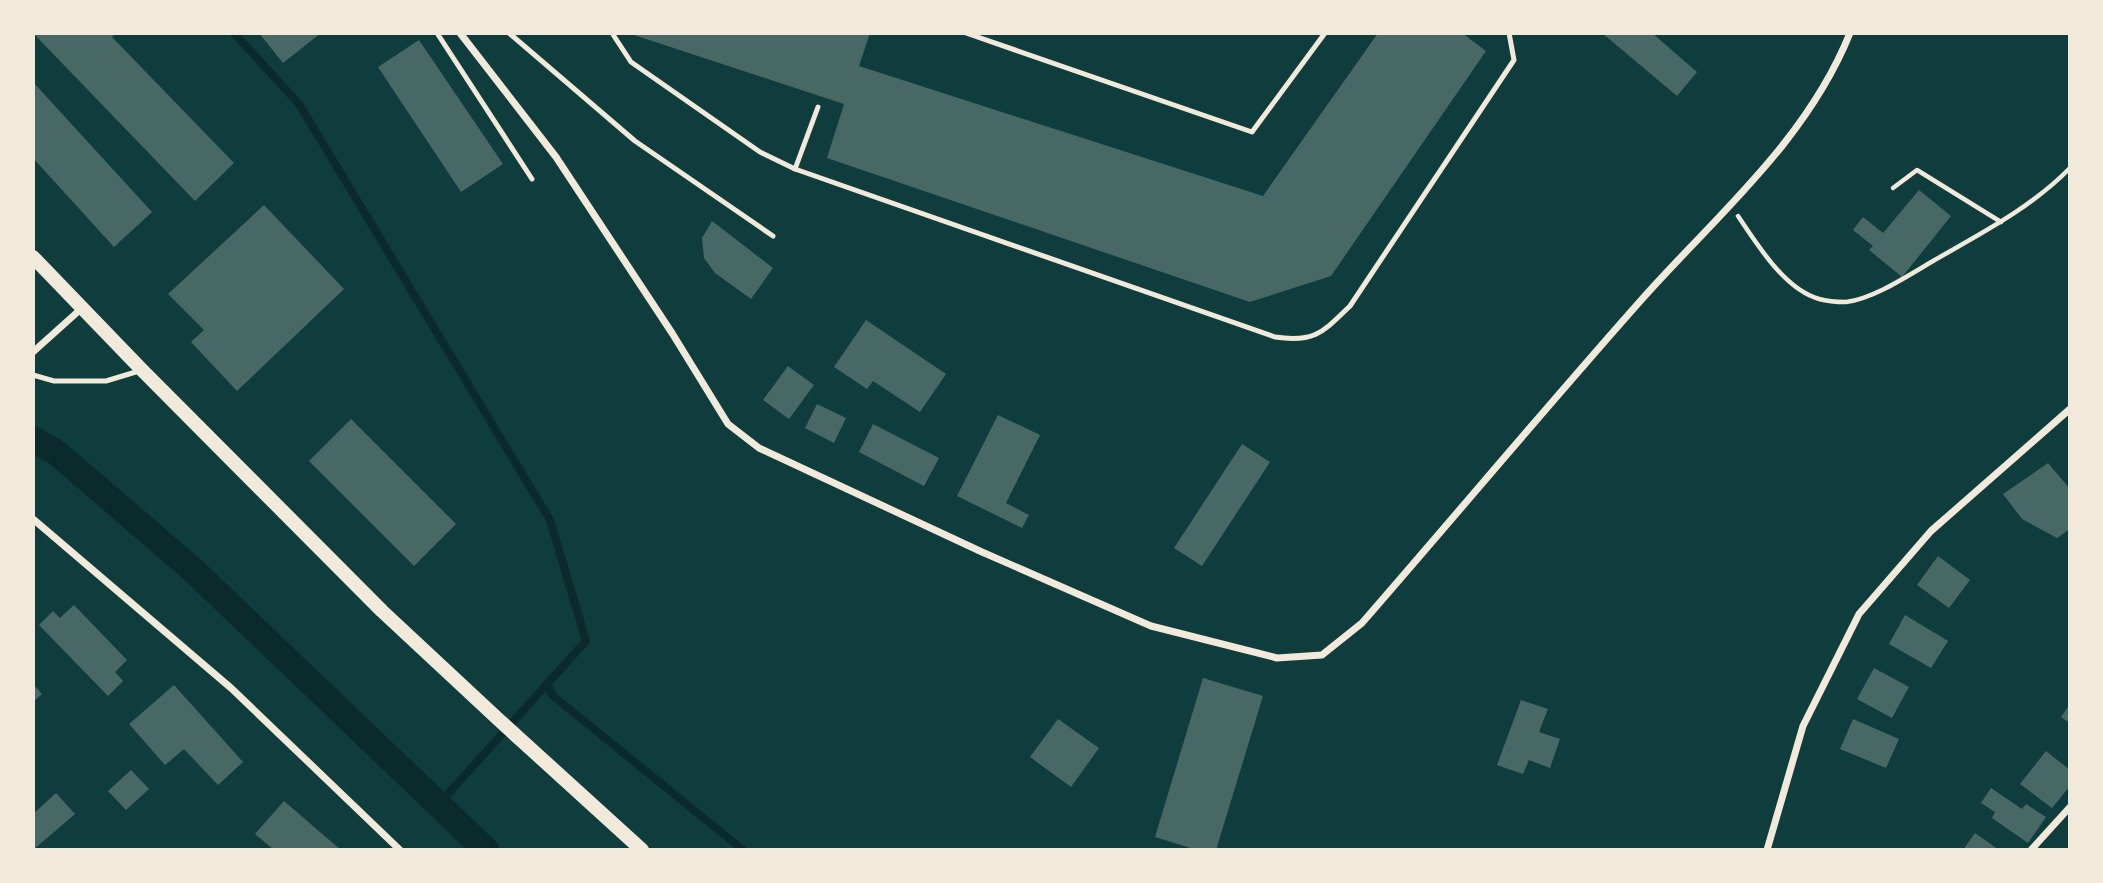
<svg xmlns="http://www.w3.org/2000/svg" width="2103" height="883" font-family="'Golos Text',sans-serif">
  <rect width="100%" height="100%" fill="#0f3d3e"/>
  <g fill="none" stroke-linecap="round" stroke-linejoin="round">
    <!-- stream -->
    <g stroke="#0a2a2b" stroke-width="8">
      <polyline points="234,33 299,104 550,520 586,641 548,683 552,695 743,850"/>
      <polyline points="438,805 548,683"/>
    </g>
    <!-- canal -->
    <polyline stroke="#0a2a2b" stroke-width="26" points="33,439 57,453 193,570 486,850"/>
  </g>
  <!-- building -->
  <g fill="#486865">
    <polygon points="33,33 116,33 112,37 234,163 195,201"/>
    <polygon points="259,33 321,33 283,63"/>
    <polygon points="870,33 859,66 1263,196 1378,33 1462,33 1486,51 1331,276 1250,302 827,158 844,104 631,34"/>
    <polygon points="1602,33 1652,33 1697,72 1677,96"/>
    <polygon points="419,40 503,164 461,192 378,67"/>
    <polygon points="33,82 152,212 114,247 33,158"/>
    <polygon points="1919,190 1951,216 1902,277 1869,250 1873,246 1853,230 1863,217 1883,233"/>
    <polygon points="264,205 344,289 237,391 191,342 204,330 168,294"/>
    <polygon points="712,221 773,268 751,299 715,273 704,258 702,238"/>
    <polygon points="866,320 946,374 920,412 873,381 867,389 834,367"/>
    <polygon points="788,366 814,385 789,419 763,400"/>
    <polygon points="817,404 846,418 834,443 805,428"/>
    <polygon points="998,415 1040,435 1006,503 1029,515 1022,528 957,496"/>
    <polygon points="351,419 456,524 414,566 309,461"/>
    <polygon points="873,424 939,458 924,486 859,452"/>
    <polygon points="1242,444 1270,462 1202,566 1174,548"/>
    <polygon points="2048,463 2070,489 2070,529 2057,538 2022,519 2003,494"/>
    <polygon points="1938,556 1970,580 1949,608 1917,585"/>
    <polygon points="74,605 127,660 115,672 123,681 108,696 39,625 53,611 60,618"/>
    <polygon points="1905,615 1948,641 1931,668 1889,644"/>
    <polygon points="1874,668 1909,687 1892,718 1857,699"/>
    <polygon points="1203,678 1263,696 1216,850 1197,850 1155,837"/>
    <polygon points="33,684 42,694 33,702"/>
    <polygon points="174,685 243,762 218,785 184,749 165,765 129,724"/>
    <polygon points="1521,700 1548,709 1539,732 1560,739 1550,768 1529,760 1523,774 1497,765"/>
    <polygon points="2070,704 2070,723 2061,717"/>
    <polygon points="1058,719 1099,748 1071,787 1030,757"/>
    <polygon points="1853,719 1899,739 1886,768 1840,749"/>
    <polygon points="2046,751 2070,770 2070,786 2052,808 2020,784"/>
    <polygon points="131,770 149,789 126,810 108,791"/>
    <polygon points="1991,788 2022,809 2026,804 2046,817 2028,843 1992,818 1995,812 1981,803"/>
    <polygon points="56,793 75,814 33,850 33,814"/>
    <polygon points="284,801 313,826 341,850 274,850 255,834"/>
    <polygon points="1975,833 1999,850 1963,850"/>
  </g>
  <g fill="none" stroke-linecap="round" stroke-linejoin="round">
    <!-- path -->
    <g stroke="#f1e9da" stroke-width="4.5">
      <polyline points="1893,188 1917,170 2001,222"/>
      <path d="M1738 216C1757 244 1784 289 1819 299 1826 301 1838 302 1846 302 1873 299 1909 275 1933 261 1980 234 2031 208 2070 168"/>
    </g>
    <!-- service -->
    <g stroke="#f1e9da" stroke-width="5">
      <polyline points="437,33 532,179"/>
      <polyline points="509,33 635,141 773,236"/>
      <path d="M612 33 631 62 760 152 795 169 1275 337C1315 343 1323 332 1350 306L1514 60 1509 33"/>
      <polyline points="966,33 1252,132 1325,33"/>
      <polyline points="795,169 818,107"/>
      <polyline points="33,375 54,381 106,381 139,371"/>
    </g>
    <!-- minor -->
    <g stroke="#f1e9da" stroke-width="7">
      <path d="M460 33 556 157 672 333 728 424 759 448 982 552 1151 626 1277 658 1322 655 1362 623C1456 515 1548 405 1643 298 1718 214 1807 140 1850 33"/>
      <polyline points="33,352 82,308"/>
      <polyline points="33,519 231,688 400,850"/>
      <polyline points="1767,850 1803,726 1859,614 1931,531 2070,409"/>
      <polyline points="2031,850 2070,807"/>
    </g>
    <!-- secondary -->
    <polyline stroke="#f1e9da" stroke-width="14" points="33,257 142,370 382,611 499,720 642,850"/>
  </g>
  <!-- border -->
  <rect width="2103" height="883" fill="none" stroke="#f1e9da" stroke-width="70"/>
</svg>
